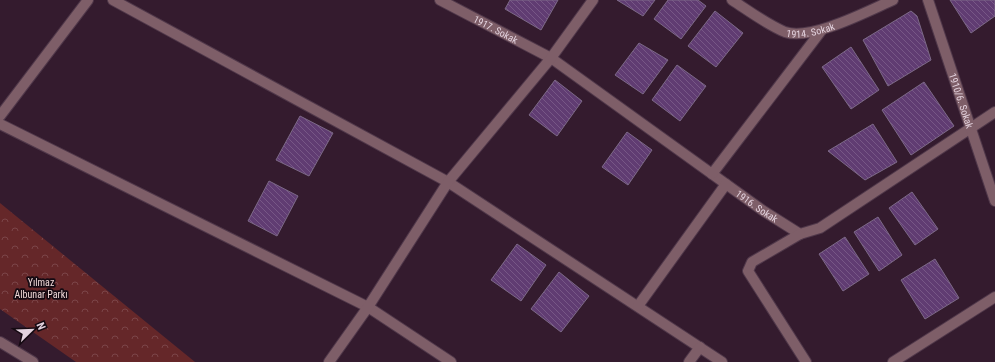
<svg xmlns="http://www.w3.org/2000/svg" width="995" height="362" font-family="'Roboto Condensed',sans-serif">
  <defs>
    <pattern id="park-crowns" width="20" height="18" patternUnits="userSpaceOnUse"><rect width="20" height="18" fill="#652729"/><path d="M2 6a3 3 0 1 1 6 0M12 15a3 3 0 1 1 6 0" fill="none" stroke="#7b4548"/></pattern>
    <pattern id="building-back-hatch" width="6" height="6" patternUnits="userSpaceOnUse"><rect width="6" height="6" fill="#603c72"/><path d="M-1 5l2 2M0 0l6 6M5-1l2 2" fill="none" stroke="#775786"/></pattern>
  </defs>
  <rect width="100%" height="100%" fill="#341b2e"/>
  <!-- park -->
  <polygon fill="url(#park-crowns)" points="0,203 195,362 76,362 0,309"/>
  <!-- building -->
  <g fill="url(#building-back-hatch)" stroke="#7c6987">
    <polygon points="510,0 558,0 541,30 505,9"/>
    <polygon points="617,0 655,0 643,16"/>
    <polygon points="668,0 698,0 706,6 681,39 654,19"/>
    <polygon points="950,0 995,0 995,16 971,33"/>
    <polygon points="715,11 743,33 716,67 688,46"/>
    <polygon points="911,11 917,16 931,60 888,86 863,40"/>
    <polygon points="639,43 668,60 643,94 615,75"/>
    <polygon points="851,47 879,90 851,109 822,67"/>
    <polygon points="677,65 706,86 680,121 652,100"/>
    <polygon points="555,80 582,101 557,136 529,115"/>
    <polygon points="924,82 954,126 911,155 882,110"/>
    <polygon points="300,116 333,133 309,176 276,160"/>
    <polygon points="873,124 897,162 865,180 828,151"/>
    <polygon points="627,132 652,150 628,185 602,167"/>
    <polygon points="269,181 298,196 277,236 248,221"/>
    <polygon points="912,192 938,229 915,245 889,208"/>
    <polygon points="878,217 902,255 879,271 854,232"/>
    <polygon points="845,237 869,274 843,291 819,254"/>
    <polygon points="517,244 546,265 521,301 491,280"/>
    <polygon points="935,259 959,298 925,319 901,280"/>
    <polygon points="559,272 589,296 561,332 531,309"/>
  </g>
  <g fill="none" stroke-linecap="round" stroke-linejoin="round">
    <!-- minor casing -->
    <g stroke="#50384a" stroke-width="12">
      <g id="minor">
        <polyline points="113,0 448,182 722,362"/>
        <path id="s1" d="M440 0 551 58 762 210 800 234 820 228 995 112"/>
        <path id="s2" d="M732 0C749 11 766 24 785 32 811 41 868 11 893 0"/>
        <path id="s3" d="M928 0 995 201"/>
        <polyline points="0,116 88,0"/>
        <polyline points="0,124 368,307 451,362"/>
        <polyline points="712,174 821,31"/>
        <polyline points="800,234 752,262 748,271 806,362"/>
        <polyline points="638,306 726,184"/>
        <polyline points="0,342 33,362"/>
        <polyline points="329,362 368,307 448,182 551,58 593,0"/>
        <polyline points="689,362 700,347"/>
        <polyline points="893,362 995,297"/>
      </g>
    </g>
    <!-- minor -->
    <use href="#minor" stroke="#7e5e68" stroke-width="10"/>
  </g>
  <g text-anchor="middle" dominant-baseline="central" stroke-width="3.5" stroke-linejoin="round" paint-order="stroke">
    <!-- street labels -->
    <g font-size="10" fill="#e3d2de" stroke="#150a12">
      <text stroke="none"><textPath href="#s2" startOffset="88">1914. Sokak</textPath></text>
      <text stroke="none"><textPath href="#s1" startOffset="63">1917. Sokak</textPath></text>
      <text stroke="none"><textPath href="#s3" startOffset="106">1910/6. Sokak</textPath></text>
      <text stroke="none"><textPath href="#s1" startOffset="379">1916. Sokak</textPath></text>
    </g>
    <!-- park labels -->
    <g font-size="10" fill="#f0d9d8" stroke="#150a12">
      <text x="41" y="282">Yılmaz<tspan x="41" dy="12">Albunar Parkı</tspan></text>
    </g>
  </g>
  <!-- north arrow -->
  <g transform="translate(32 330) rotate(67)" stroke="#150a12" stroke-width="3" paint-order="stroke">
  <path d="M0-3L7 15L0 10L-7 15Z" fill="#e3d2de"/>
  <text y="-6" font-size="11" font-weight="bold" text-anchor="middle" fill="#e3d2de">N</text>
  </g>
</svg>
